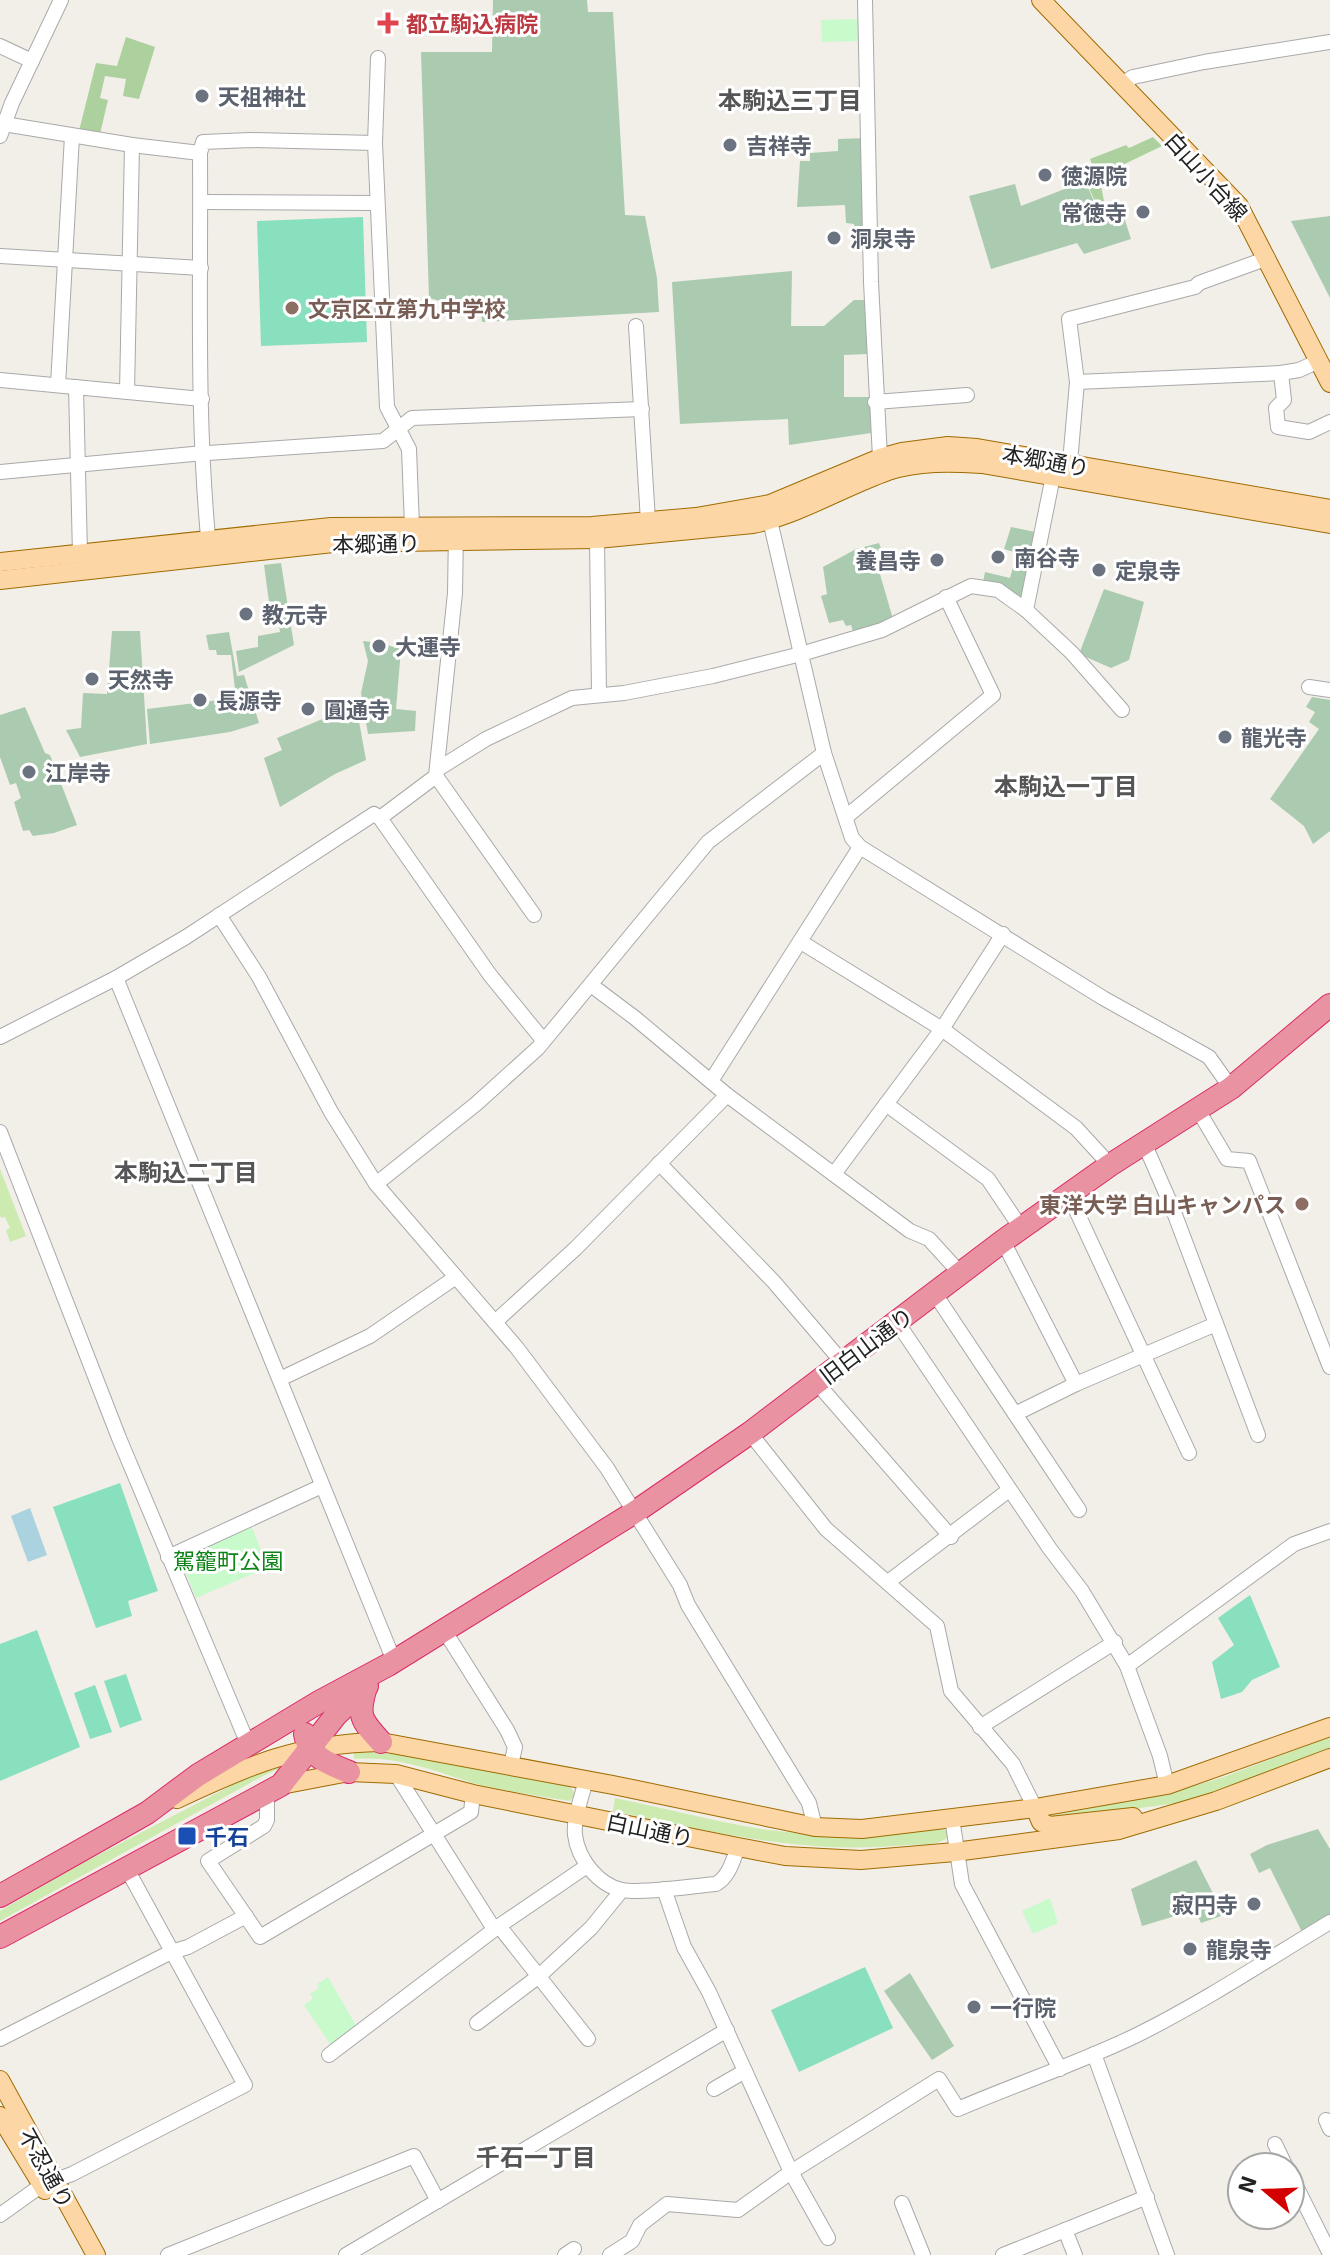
<svg xmlns="http://www.w3.org/2000/svg" width="1330" height="2255" font-family="'Exo 2','Noto Sans JP',sans-serif">
  <rect width="100%" height="100%" fill="#f2efe9"/>
  <!-- grass -->
  <g fill="#cdebb0">
    <polygon points="0,1169 26,1236 10,1242 6,1230 10,1228 5,1217 1,1218 0,1215"/>
    <polygon points="1330,1737 1330,1750 1245,1783 1177,1803 1053,1820 1050,1816 1173,1792 1221,1778"/>
    <path d="M354 1752C426 1751 498 1773 569 1786L576 1794 570 1801C538 1795 504 1792 473 1783 432 1770 397 1756 354 1759Z"/>
    <polygon points="282,1765 285,1766 263,1776 0,1921 0,1911 73,1868 238,1782"/>
    <path d="M615 1798C664 1808 712 1821 761 1829 820 1837 882 1837 941 1829L947 1831 948 1837C938 1846 920 1844 907 1845 806 1855 710 1832 613 1811Z"/>
  </g>
  <!-- forest -->
  <g fill="#add19e">
    <polygon points="126,37 155,47 139,99 123,96 126,79 105,76 100,98 108,100 100,134 79,131 96,63 117,66"/>
    <polygon points="1153,137 1162,146 1108,172 1109,176 1100,180 1104,201 1096,203 1085,180 1069,186 1063,171 1076,165 1081,175 1094,170 1090,159 1126,145 1129,148"/>
  </g>
  <!-- cemetery -->
  <g fill="#aacbaf">
    <polygon points="493,0 587,0 588,12 613,12 625,215 645,216 657,278 659,312 482,322 480,299 440,301 429,298 421,52 492,52"/>
    <polygon points="866,138 868,240 854,241 854,224 846,223 845,205 797,207 800,161 810,161 810,153 838,151 838,139"/>
    <polygon points="1085,181 1098,210 1114,204 1117,212 1122,211 1131,239 1084,254 1077,243 991,269 969,196 1015,184 1021,206"/>
    <polygon points="1330,216 1330,298 1291,221"/>
    <polygon points="792,271 791,326 824,326 854,300 867,300 868,354 844,355 844,397 870,397 871,433 789,445 788,419 680,424 672,282"/>
    <polygon points="1011,527 1040,533 1026,605 983,582 985,572 1010,578 1017,553 1004,549"/>
    <polygon points="879,543 883,554 875,557 893,619 854,635 851,625 846,626 843,620 829,623 821,596 827,594 823,567 856,549"/>
    <polygon points="281,563 294,645 239,672 236,651 258,647 258,636 280,632 276,602 269,602 264,565"/>
    <polygon points="1104,589 1144,602 1129,660 1111,668 1079,654"/>
    <polygon points="112,631 140,631 147,744 80,757 66,730 81,728 83,693 107,694"/>
    <polygon points="229,632 237,676 244,675 259,723 230,732 150,744 147,709 236,698 231,655 217,655 216,650 209,650 206,635"/>
    <polygon points="363,641 380,643 401,649 396,709 416,711 415,731 368,734 361,693 368,661"/>
    <polygon points="1312,697 1330,700 1330,831 1313,844 1304,826 1270,799 1319,729 1309,722 1315,712 1306,707"/>
    <polygon points="356,705 366,760 335,774 280,807 264,758 282,750 277,738"/>
    <polygon points="25,707 45,753 50,755 77,825 54,833 33,836 29,830 23,831 14,802 21,798 16,783 10,785 0,757 0,715"/>
    <polygon points="1318,1829 1330,1849 1330,1918 1303,1934 1270,1868 1259,1873 1250,1854 1267,1845"/>
    <polygon points="1196,1860 1224,1915 1201,1923 1195,1910 1142,1926 1131,1889"/>
    <polygon points="910,1973 954,2046 932,2060 884,1991"/>
  </g>
  <!-- park -->
  <g fill="#c8facc">
    <polygon points="859,19 860,41 822,42 821,20"/>
    <polygon points="251,1525 268,1567 196,1598 179,1557"/>
    <polygon points="1050,1898 1058,1923 1033,1934 1022,1911"/>
    <polygon points="328,1977 358,2029 332,2047 304,2005 313,1999 310,1994 319,1988 317,1984"/>
  </g>
  <!-- pitch -->
  <g fill="#88e0be">
    <polygon points="363,217 367,342 261,346 257,221"/>
    <polygon points="120,1483 158,1591 128,1601 132,1616 96,1628 53,1507"/>
    <polygon points="1250,1595 1280,1667 1252,1680 1242,1692 1221,1699 1212,1662 1234,1645 1218,1618"/>
    <polygon points="37,1630 80,1747 0,1781 0,1644"/>
    <polygon points="126,1674 142,1720 120,1728 104,1681"/>
    <polygon points="95,1685 112,1732 90,1739 74,1693"/>
    <polygon points="865,1967 893,2028 799,2072 771,2010"/>
  </g>
  <!-- water -->
  <polygon fill="#aad3df" points="30,1508 47,1555 28,1562 11,1516"/>
  <g fill="none" stroke-linecap="round" stroke-linejoin="round">
    <!-- minor casing -->
    <g stroke="#a9a9a9" stroke-width="16">
      <g id="minor">
        <polyline points="865,0 871,282 880,458"/>
        <polyline points="0,46 32,61"/>
        <polyline points="378,58 375,143 387,407 409,449 412,526"/>
        <polyline points="1122,84 1133,77 1204,62 1330,42"/>
        <polyline points="4,124 132,145 200,153"/>
        <polyline points="0,136 12,103 61,0"/>
        <polyline points="201,202 377,203"/>
        <polyline points="0,256 201,268"/>
        <polyline points="636,326 648,521"/>
        <polyline points="1281,373 1284,400 1276,408 1278,427 1309,432 1330,422"/>
        <polyline points="0,380 202,399"/>
        <polyline points="1077,382 1281,373 1299,370 1319,361"/>
        <polyline points="58,385 72,136"/>
        <polyline points="76,387 80,554"/>
        <polyline points="127,392 132,145"/>
        <polyline points="875,402 967,395"/>
        <polyline points="0,472 193,454 383,441 412,418 642,409"/>
        <polyline points="1069,474 1077,382 1069,319 1195,287 1199,283 1268,258"/>
        <polyline points="768,512 824,753 852,838 860,847 1103,998 1209,1057 1231,1088"/>
        <polyline points="597,539 599,695"/>
        <path d="M209 547C196 417 201 284 200 153L203 142 250 140 375 143"/>
        <polyline points="1026,610 1053,476"/>
        <polyline points="1309,687 1330,690"/>
        <polyline points="438,769 486,739 572,698 624,693 713,676 801,654 882,630 971,586 998,590 1026,610 1072,653 1122,710"/>
        <polyline points="436,776 534,915"/>
        <polyline points="846,817 993,695 946,597"/>
        <polyline points="380,818 436,776 455,593 456,531"/>
        <polyline points="219,915 259,977 331,1112 376,1184 517,1348 607,1468 680,1585 688,1605 809,1803 815,1827"/>
        <polyline points="801,942 942,1029 1076,1128 1110,1165"/>
        <polyline points="116,978 394,1661"/>
        <polyline points="591,985 635,1018 727,1095 910,1231 929,1239 960,1273"/>
        <polyline points="0,1037 116,978 186,937 374,814 380,818 490,975 543,1040"/>
        <polyline points="711,1081 860,847"/>
        <polyline points="886,1104 988,1179 1021,1228"/>
        <polyline points="1198,1110 1227,1159 1249,1161 1330,1367"/>
        <polyline points="0,1132 119,1438 248,1744"/>
        <polyline points="1145,1145 1172,1207 1258,1435"/>
        <polyline points="659,1163 774,1282 843,1363"/>
        <polyline points="834,1174 942,1029 1003,934"/>
        <polyline points="376,1184 476,1104 538,1048 708,842 824,753"/>
        <polyline points="1069,1195 1189,1453"/>
        <polyline points="1003,1241 1076,1384"/>
        <polyline points="935,1294 1079,1510"/>
        <polyline points="495,1322 576,1248 727,1095"/>
        <polyline points="897,1322 1050,1549 1082,1591 1127,1666"/>
        <polyline points="280,1379 370,1336 456,1277"/>
        <polyline points="816,1382 951,1537"/>
        <polyline points="1015,1414 1076,1384 1216,1324"/>
        <polyline points="750,1433 826,1529 937,1626 951,1691 1013,1764 1035,1808"/>
        <polyline points="168,1557 322,1486"/>
        <polyline points="888,1582 1009,1490"/>
        <polyline points="444,1630 507,1730 515,1747 511,1765"/>
        <polyline points="980,1727 1115,1642"/>
        <polyline points="396,1774 494,1929"/>
        <path d="M586 1780C582 1796 573 1819 575 1835 578 1859 598 1885 622 1890 642 1894 693 1886 716 1884 729 1877 733 1860 738 1847"/>
        <polyline points="1167,1785 1160,1756 1127,1666 1294,1544 1330,1531"/>
        <polyline points="267,1792 267,1820 264,1826 208,1861 260,1937 471,1812 473,1794"/>
        <polyline points="952,1818 962,1884 1060,2069"/>
        <polyline points="664,1889 684,1947 709,1992 791,2172 828,2238"/>
        <polyline points="499,1926 588,2039"/>
        <polyline points="477,2023 539,1976 591,1928 622,1890"/>
        <polyline points="0,2039 171,1952 188,1947 246,1916"/>
        <polyline points="1094,2054 1167,2255"/>
        <polyline points="329,2055 499,1926 587,1866"/>
        <polyline points="714,2089 745,2071"/>
        <polyline points="1326,2120 1330,2129"/>
        <polyline points="1275,2144 1286,2167"/>
        <polyline points="1290,2174 1330,2254"/>
        <polyline points="902,2203 923,2255"/>
        <polyline points="0,2215 42,2185 72,2174 245,2085 127,1869"/>
        <polyline points="1065,2230 1075,2255"/>
        <polyline points="168,2255 414,2156 438,2201"/>
        <polyline points="346,2255 727,2030"/>
        <polyline points="565,2255 574,2249"/>
        <path d="M610 2255 632 2241 640 2225 667 2204 738 2210 791 2172 939 2079 958 2109C1018 2083 1080 2063 1139 2034 1205 2001 1267 1960 1330 1922"/>
        <polyline points="1003,2255 1147,2197"/>
      </g>
    </g>
    <!-- major casing -->
    <g stroke="#a06b00" stroke-width="20">
      <g id="major">
        <polyline points="1041,0 1239,206 1330,383"/>
        <polyline points="0,562 331,527 592,526 696,517 770,504 880,458 902,452 948,446 977,448 1330,509"/>
        <path d="M0 580 333 543 597 539 753 524C800 514 843 487 888 471 919 461 950 462 982 464L1330 524"/>
        <polyline points="281,1785 349,1772 396,1774 473,1794 738,1847 785,1856 861,1860 955,1852 1119,1830 1216,1801 1330,1758"/>
        <path d="M177 1799C249 1765 300 1743 381 1742L613 1785 815 1827 862 1829 1035 1808 1167 1785 1330 1727"/>
        <polyline points="1035,1808 1041,1822 1050,1826 1133,1817"/>
        <polyline points="0,2080 96,2255"/>
        <polyline points="0,2116 45,2190"/>
      </g>
    </g>
    <!-- highway casing -->
    <g stroke="#dc2a67" stroke-width="24">
      <g id="highway">
        <path d="M366 1687C357 1716 361 1720 381 1742"/>
        <path d="M305 1734C309 1757 329 1764 349 1772"/>
        <polyline points="0,1896 147,1813 198,1775 319,1702 388,1665 635,1512 750,1433 1003,1241 1110,1165 1231,1088 1330,1005"/>
        <polyline points="0,1937 281,1785 336,1715 367,1686"/>
      </g>
    </g>
    <!-- minor -->
    <use href="#minor" stroke="#fff" stroke-width="14"/>
    <!-- major -->
    <use href="#major" stroke="#fcd6a4" stroke-width="18"/>
    <!-- highway -->
    <use href="#highway" stroke="#e892a2" stroke-width="22"/>
  </g>
  <!-- markers -->
  <path fill="#e0444e" stroke="#fff" stroke-width="3" d="M384 11h8v8h8v8h-8v8h-8v-8h-8v-8h8z"/>
  <g fill="#6b7280" stroke="#fff" stroke-width="3">
    <circle cx="202" cy="96" r="8"/>
    <circle cx="730" cy="145" r="8"/>
    <circle cx="1045" cy="175" r="8"/>
    <circle cx="1143" cy="212" r="8"/>
    <circle cx="834" cy="238" r="8"/>
    <circle cx="998" cy="557" r="8"/>
    <circle cx="937" cy="560" r="8"/>
    <circle cx="1099" cy="570" r="8"/>
    <circle cx="246" cy="614" r="8"/>
    <circle cx="379" cy="646" r="8"/>
    <circle cx="92" cy="679" r="8"/>
    <circle cx="200" cy="700" r="8"/>
    <circle cx="308" cy="709" r="8"/>
    <circle cx="1225" cy="737" r="8"/>
    <circle cx="29" cy="772" r="8"/>
    <circle cx="1254" cy="1904" r="8"/>
    <circle cx="1190" cy="1949" r="8"/>
    <circle cx="974" cy="2007" r="8"/>
  </g>
  <g fill="#8d6e63" stroke="#fff" stroke-width="3">
    <circle cx="292" cy="308" r="8"/>
    <circle cx="1302" cy="1204" r="8"/>
  </g>
  <rect fill="#1a4fb4" stroke="#fff" stroke-width="3" x="177" y="1826" width="20" height="20" rx="4"/>
  <g text-anchor="middle" dominant-baseline="central" stroke-width="6" stroke-linejoin="round" paint-order="stroke">
    <!-- health labels -->
    <g font-size="22" font-weight="bold" fill="#be3a42" stroke="#fff" text-anchor="start">
      <text x="406" y="23">都立駒込病院</text>
    </g>
    <!-- worship labels -->
    <g font-size="22" font-weight="bold" fill="#5b616d" stroke="#fff" text-anchor="start">
      <text x="218" y="96">天祖神社</text>
      <text x="746" y="145">吉祥寺</text>
      <text x="1061" y="175">徳源院</text>
      <text x="1127" y="212" text-anchor="end">常徳寺</text>
      <text x="850" y="238">洞泉寺</text>
      <text x="1014" y="557">南谷寺</text>
      <text x="921" y="560" text-anchor="end">養昌寺</text>
      <text x="1115" y="570">定泉寺</text>
      <text x="262" y="614">教元寺</text>
      <text x="395" y="646">大運寺</text>
      <text x="108" y="679">天然寺</text>
      <text x="216" y="700">長源寺</text>
      <text x="324" y="709">圓通寺</text>
      <text x="1241" y="737">龍光寺</text>
      <text x="45" y="772">江岸寺</text>
      <text x="1238" y="1904" text-anchor="end">寂円寺</text>
      <text x="1206" y="1949">龍泉寺</text>
      <text x="990" y="2007">一行院</text>
    </g>
    <!-- street labels -->
    <g font-size="22" fill="#222" stroke="#fff">
      <text transform="translate(1207 176) rotate(48)">白山小台線</text>
      <text transform="translate(1046 460) rotate(10)">本郷通り</text>
      <text transform="translate(376 543) rotate(-1)">本郷通り</text>
      <text transform="translate(866 1345) rotate(-37)">旧白山通り</text>
      <text transform="translate(650 1829) rotate(12)">白山通り</text>
      <text transform="translate(47 2168) rotate(61)">不忍通り</text>
    </g>
    <!-- education labels -->
    <g font-size="22" font-weight="bold" fill="#785e54" stroke="#fff" text-anchor="start">
      <text x="308" y="308">文京区立第九中学校</text>
      <text x="1286" y="1204" text-anchor="end">東洋大学 白山キャンパス</text>
    </g>
    <!-- park labels -->
    <g font-size="22" fill="#0c8416" stroke="#fff">
      <text x="228" y="1560">駕籠町公園</text>
    </g>
    <!-- transit labels -->
    <g font-size="22" font-weight="bold" fill="#164399" stroke="#fff" text-anchor="start">
      <text x="205" y="1836">千石</text>
    </g>
    <!-- neighbourhood labels -->
    <g font-size="24" font-weight="bold" fill="#555" stroke="#fff">
      <text x="790" y="99">本駒込三丁目</text>
      <text x="1066" y="785">本駒込一丁目</text>
      <text x="186" y="1171">本駒込二丁目</text>
      <text x="536" y="2156">千石一丁目</text>
    </g>
  </g>
  <!-- north arrow -->
  <g transform="translate(1266 2191) rotate(289)"><circle r="38" fill="#ffffff" stroke="#a7a7a7" stroke-width="2"/>
  <path d="M0-6L14 30L0 20L-14 30Z" fill="#d40000"/>
  <text y="-12" font-size="22" font-weight="bold" text-anchor="middle" fill="#222222">N</text>
  </g>
</svg>
